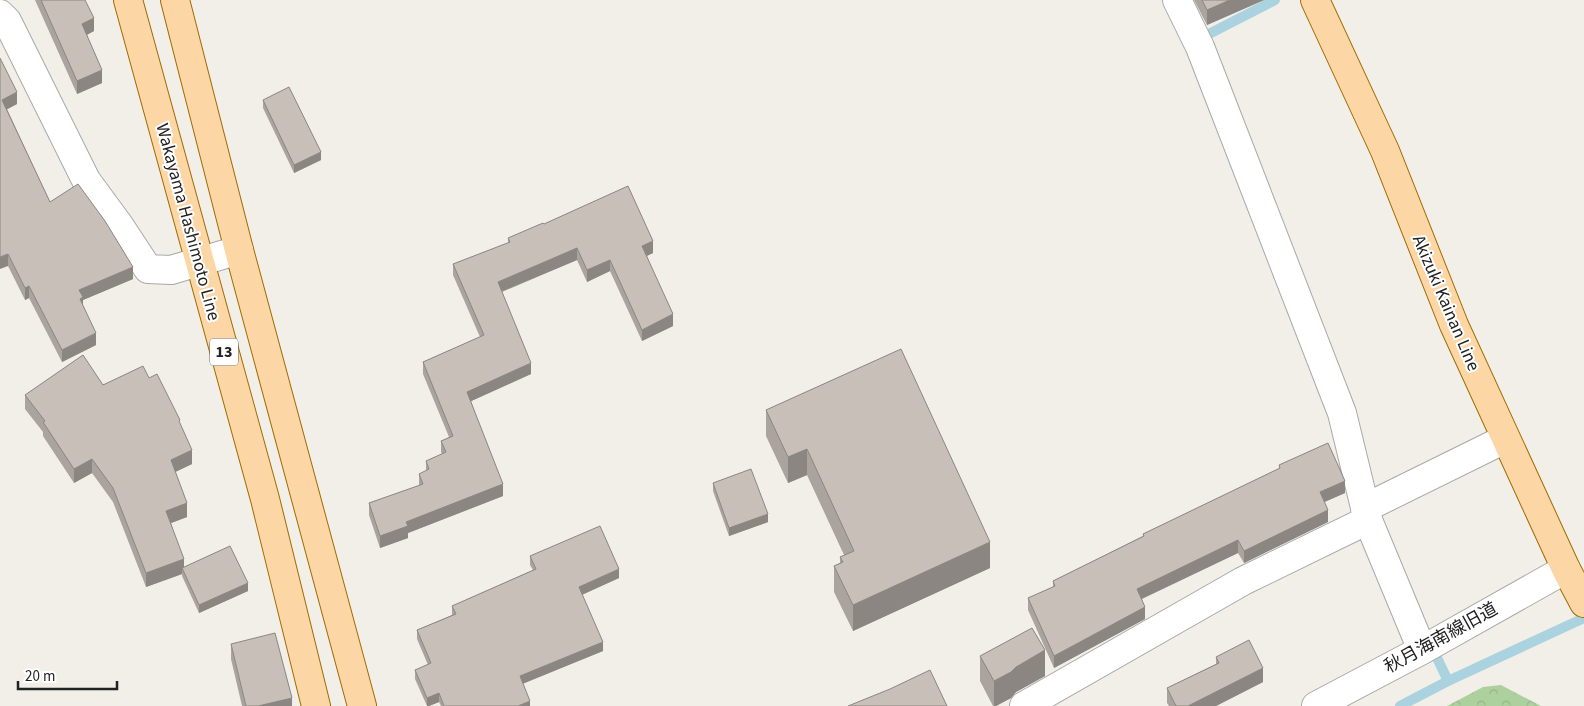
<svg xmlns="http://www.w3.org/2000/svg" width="1584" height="706" font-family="'Source Sans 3','Noto Sans JP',sans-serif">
  <defs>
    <pattern id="forest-crowns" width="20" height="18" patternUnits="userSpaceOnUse" patternTransform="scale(1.25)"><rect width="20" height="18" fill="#add19e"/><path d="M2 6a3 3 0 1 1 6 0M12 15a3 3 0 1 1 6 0" fill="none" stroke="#95b388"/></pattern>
  </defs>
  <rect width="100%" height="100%" fill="#f2efe9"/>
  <!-- forest -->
  <polygon fill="url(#forest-crowns)" points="1501,685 1541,706 1447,706 1483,687"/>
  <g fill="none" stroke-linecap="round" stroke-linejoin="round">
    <!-- stream -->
    <g stroke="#aad3df" stroke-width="10">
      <polyline points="1208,44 1205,36 1275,0"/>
      <polyline points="1431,645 1448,681"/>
      <polyline points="1400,706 1448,681 1584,618"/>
    </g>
    <!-- minor casing -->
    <g stroke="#a9a9a9" stroke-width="30">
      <g id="minor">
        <polyline points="1177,0 1200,47 1342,413 1368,520 1422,650"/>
        <polyline points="0,14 7,21 86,180 119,225 148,269 171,270 239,250"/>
        <polyline points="1365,508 1505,439"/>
        <polyline points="1024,706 1243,581 1368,520"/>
        <polyline points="1316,706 1422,650 1566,569"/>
      </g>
    </g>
    <!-- major casing -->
    <g stroke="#a06b00" stroke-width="30">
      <g id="major">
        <polyline points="128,0 265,499 316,706"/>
        <polyline points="175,0 239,250 362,706"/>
        <polyline points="1315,0 1385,151 1454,325 1566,569 1584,603"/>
      </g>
    </g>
    <!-- minor -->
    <use href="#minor" stroke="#fff" stroke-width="28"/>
    <!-- major -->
    <use href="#major" stroke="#fcd6a4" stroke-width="28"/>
  </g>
  <!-- wall -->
  <g fill="#aba49e">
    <polygon points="35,0 85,0 94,31 87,35 102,83 77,94"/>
    <polygon points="1194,0 1264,0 1207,25"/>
    <polygon points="0,58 17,104 7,109 50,202 133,279 83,300 83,306 96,345 62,362 29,298 25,300 8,266"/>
    <polygon points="263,100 321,160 294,173 263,108"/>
    <polygon points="544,224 653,253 647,256 673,326 642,341 610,271 587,282 577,260 502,292 531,374 471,401 503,496 408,533 408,538 380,548 369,515 369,503 419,486 419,474 426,471 426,461 442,454 441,452 441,441 449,437 423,374 423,362 480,337 453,275 453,264 508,243 508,238"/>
    <polygon points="149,378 180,424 192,464 175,472 187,517 171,523 184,567 248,591 199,613 182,576 182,574 146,587 113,502 92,473 74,483 43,436 43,432 25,409 25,395"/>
    <polygon points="766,410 990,568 853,631 834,592 834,566 840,563 840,557 844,555 807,475 788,483 766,436"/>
    <polygon points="1279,465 1345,493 1324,502 1328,522 1244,563 1238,553 1142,599 1145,619 1054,668 1028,610 1028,598 1053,587 1053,581 1143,536 1143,534 1279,469"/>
    <polygon points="713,483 768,522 729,536 713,491"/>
    <polygon points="530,556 619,578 582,595 603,651 523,683 530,706 441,706 439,702 429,706 427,706 415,679 415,670 428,665 417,639 417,630 452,615 452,606 533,570 530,565"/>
    <polygon points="231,644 292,706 242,706 231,659"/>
    <polygon points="980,656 1045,676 1016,692 1011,698 996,706 993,706 980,681"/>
    <polygon points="1216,657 1263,682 1216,706 1169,706 1167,703 1167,688 1216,664"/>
  </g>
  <!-- shaded-wall -->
  <g fill="#8b8681">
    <polygon points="1230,0 1264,0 1207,25 1207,10"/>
    <polygon points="94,18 94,31 82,37 82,24"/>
    <polygon points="102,70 102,83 77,94 77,81"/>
    <polygon points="17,92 17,104 2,112 2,100"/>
    <polygon points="321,152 321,160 294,173 294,165"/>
    <polygon points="653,241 653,253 642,258 642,246"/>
    <polygon points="577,248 577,260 498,293 498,282"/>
    <polygon points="8,254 8,266 0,269 0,257"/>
    <polygon points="610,260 610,271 587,282 587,270"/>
    <polygon points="133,267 133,279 83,300 83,309 80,311 79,290"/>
    <polygon points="29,286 29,298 25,300 25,288"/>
    <polygon points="673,314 673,326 642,341 642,330"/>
    <polygon points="96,333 96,345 62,362 62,350"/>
    <polygon points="531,363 531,374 467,403 467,392"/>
    <polygon points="807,449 807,475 788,483 788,457"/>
    <polygon points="192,450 192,464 171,474 171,460"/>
    <polygon points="92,459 92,473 74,483 74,469"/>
    <polygon points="1345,481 1345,493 1320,504 1320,492"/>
    <polygon points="503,484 503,496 408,533 408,538 380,548 380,536 406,522"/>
    <polygon points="187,503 187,517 166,525 166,511"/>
    <polygon points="1328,510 1328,522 1244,563 1244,551"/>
    <polygon points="768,514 768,522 729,536 729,528"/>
    <polygon points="1238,540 1238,553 1137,601 1137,589"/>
    <polygon points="990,542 990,568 853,631 853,605"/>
    <polygon points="184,559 184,573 182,568 182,574 146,587 146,573"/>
    <polygon points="619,569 619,578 579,596 579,587"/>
    <polygon points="248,583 248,591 199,613 199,605"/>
    <polygon points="1145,607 1145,619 1054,668 1054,656"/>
    <polygon points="603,642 603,651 520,685 520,676"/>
    <polygon points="1045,650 1045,676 1016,692 1011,698 996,706 994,706 994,681 1016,667"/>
    <polygon points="1263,668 1263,682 1216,706 1188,706"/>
    <polygon points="439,693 439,702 429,706 427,706 427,698"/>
    <polygon points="292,698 292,706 258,706"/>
    <polygon points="530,701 530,706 518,706"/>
  </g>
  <!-- building -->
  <g fill="#c7bfb8" stroke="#8b8681">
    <polygon points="41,0 85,0 94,18 82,24 102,70 77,81"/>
    <polygon points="1202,0 1230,0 1207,10"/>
    <polygon points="0,58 17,92 2,100 50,202 78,184 105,221 133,267 79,290 83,297 80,299 96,333 62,350 29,286 25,288 8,254 0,257"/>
    <polygon points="289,87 321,152 294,165 263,100"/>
    <polygon points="628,186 653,241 642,246 673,314 642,330 610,260 587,270 577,248 498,282 531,363 467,392 503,484 406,522 408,526 380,536 369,503 423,484 419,474 429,469 426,461 446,452 441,441 453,436 423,362 484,335 453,264 510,242 508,238 543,223 544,224"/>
    <polygon points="901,349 990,542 853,605 834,566 843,562 840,557 854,551 807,449 788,457 766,410"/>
    <polygon points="83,355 103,385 143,366 149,378 157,374 180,420 179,421 192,450 171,460 187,503 166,511 184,559 146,573 113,488 92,459 74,469 43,422 45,421 25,395"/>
    <polygon points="1328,443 1345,481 1320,492 1328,510 1244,551 1238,540 1137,589 1145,607 1054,656 1028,598 1055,586 1053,581 1144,536 1143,534 1280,468 1279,465"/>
    <polygon points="751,469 768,514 729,528 713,483"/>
    <polygon points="600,526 619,569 579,587 603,642 520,676 530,701 518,706 444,706 439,693 427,698 415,670 431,663 417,630 456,614 452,606 536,569 530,556"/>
    <polygon points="230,546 248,583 199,605 182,568"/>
    <polygon points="1032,628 1045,650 1016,667 1011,672 994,681 980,656"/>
    <polygon points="275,633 292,698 258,706 246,706 231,644"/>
    <polygon points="1249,640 1263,668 1188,706 1176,706 1167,688 1219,663 1216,657"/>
    <polygon points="930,670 947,706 848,706 890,689"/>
  </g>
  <g text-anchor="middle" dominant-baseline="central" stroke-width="4" stroke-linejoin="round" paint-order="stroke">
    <!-- shield labels -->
    <rect fill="#fff" stroke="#646464" stroke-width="1" x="210" y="338.5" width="28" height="27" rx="4"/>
    <g font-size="16" font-weight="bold" fill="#222">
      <text x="224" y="352">13</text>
    </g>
    <!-- street labels -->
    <g font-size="18" fill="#222" stroke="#fff">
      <text transform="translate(188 222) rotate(75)">Wakayama Hashimoto Line</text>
      <text transform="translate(1446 303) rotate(67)">Akizuki Kainan Line</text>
      <text transform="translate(1441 638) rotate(-29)">秋月海南線旧道</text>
    </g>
  </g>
  <!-- scale -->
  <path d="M18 681v8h99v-8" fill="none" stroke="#222222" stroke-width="2.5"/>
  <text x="25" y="681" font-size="15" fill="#222222" stroke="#ffffff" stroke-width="4" paint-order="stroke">20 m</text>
</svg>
